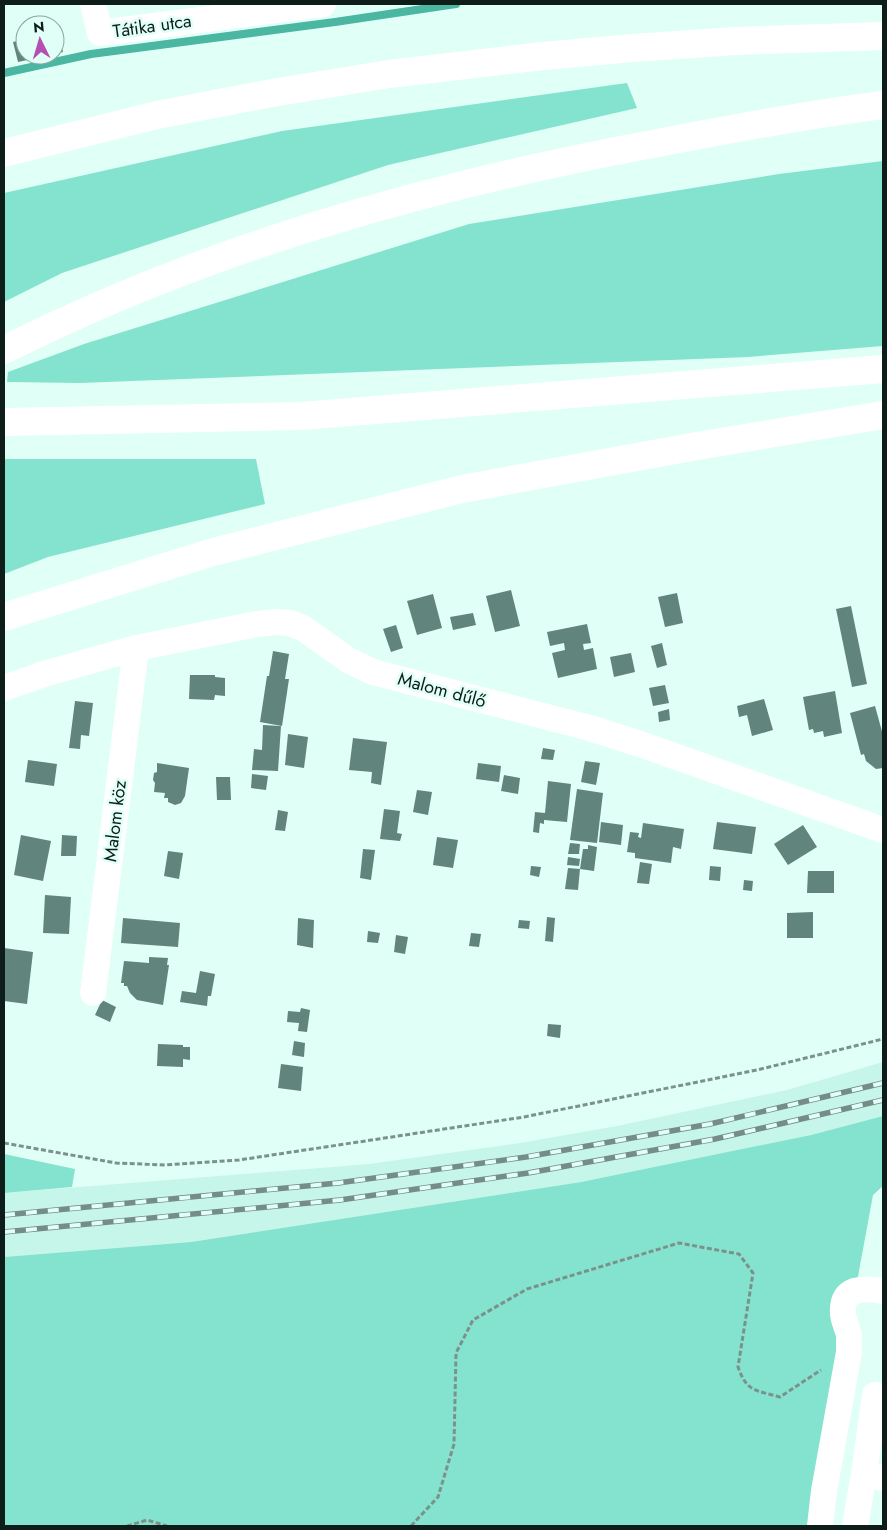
<svg xmlns="http://www.w3.org/2000/svg" width="887" height="1530" font-family="Jost,sans-serif">
  <rect width="100%" height="100%" fill="#e0fff7"/>
  <!-- built -->
  <polygon fill="#c6f6ea" points="883,1062 883,1116 811,1135 581,1182 191,1242 4,1257 4,1193 369,1164 520,1143 617,1126 787,1090"/>
  <!-- green -->
  <g fill="#84e3ce">
    <polygon points="627,83 637,108 388,165 62,273 4,302 4,193 282,131"/>
    <polygon points="883,161 883,346 748,357 80,383 7,382 8,372 84,344 469,224 779,174"/>
    <polygon points="4,459 256,459 265,504 48,557 4,574"/>
    <polygon points="883,1116 883,1186 873,1195 812,1526 4,1526 4,1257 191,1242 581,1182 811,1135"/>
    <polygon points="4,1154 75,1169 72,1187 4,1193"/>
  </g>
  <g fill="none" stroke-linecap="round" stroke-linejoin="round">
    <!-- stream -->
    <polyline stroke="#4bb6a2" stroke-width="8" points="4,73 91,54 335,22 456,4"/>
  </g>
  <!-- building -->
  <g fill="#61847c">
    <polygon points="59,35 63,52 55,54 55,36"/>
    <polygon points="25,39 25,55 46,56 18,62 13,42"/>
    <polygon points="511,590 520,626 495,632 486,596"/>
    <polygon points="677,593 683,623 665,627 658,597"/>
    <polygon points="433,594 442,628 417,635 407,601"/>
    <polygon points="851,606 867,684 852,687 836,609"/>
    <polygon points="473,613 476,625 453,630 450,617"/>
    <polygon points="587,624 591,643 583,644 584,650 593,648 597,669 558,678 552,653 565,650 564,643 550,646 547,632"/>
    <polygon points="396,625 403,648 391,652 383,629"/>
    <polygon points="662,643 667,665 657,668 651,646"/>
    <polygon points="273,651 289,654 285,679 289,679 282,726 260,722 267,676 269,676"/>
    <polygon points="631,653 635,672 614,677 610,657"/>
    <polygon points="190,675 215,675 215,677 225,678 225,696 215,695 214,700 189,699"/>
    <polygon points="665,685 669,703 653,706 649,688"/>
    <polygon points="835,691 842,733 824,737 823,731 814,733 813,729 809,730 803,697"/>
    <polygon points="764,699 773,730 752,736 747,715 739,717 737,706"/>
    <polygon points="75,701 93,703 89,736 81,735 80,749 69,748"/>
    <polygon points="875,706 883,735 883,768 876,769 866,761 864,754 861,755 850,713"/>
    <polygon points="669,709 670,720 659,722 658,712"/>
    <polygon points="263,725 281,726 278,771 252,770 254,749 262,750"/>
    <polygon points="288,734 308,737 304,768 285,765"/>
    <polygon points="353,738 387,742 381,785 371,783 372,772 349,770"/>
    <polygon points="543,748 555,750 553,760 541,759"/>
    <polygon points="28,760 57,764 54,786 25,782"/>
    <polygon points="585,761 600,763 596,785 581,782"/>
    <polygon points="157,763 189,768 185,796 181,803 175,805 168,802 168,798 164,798 165,793 154,792 155,783 153,780 154,773 157,772"/>
    <polygon points="478,763 501,766 499,782 476,779"/>
    <polygon points="252,774 268,776 266,790 251,788"/>
    <polygon points="504,775 520,778 518,794 501,791"/>
    <polygon points="216,777 230,777 231,800 217,800"/>
    <polygon points="548,781 571,784 567,822 544,820 544,824 540,823 539,833 533,832 535,812 545,813"/>
    <polygon points="577,789 603,793 597,843 570,840"/>
    <polygon points="417,790 432,792 428,815 413,812"/>
    <polygon points="384,809 400,811 397,833 402,834 400,841 380,839"/>
    <polygon points="278,810 288,812 285,831 275,830"/>
    <polygon points="601,822 623,825 621,845 599,842"/>
    <polygon points="717,822 756,827 752,854 713,849"/>
    <polygon points="643,823 684,829 681,849 673,847 671,863 635,858 635,853 627,852 630,832 639,833 638,837 641,838"/>
    <polygon points="803,825 817,847 788,865 774,844"/>
    <polygon points="21,835 51,841 43,881 14,875"/>
    <polygon points="62,835 77,836 76,856 61,856"/>
    <polygon points="437,837 458,840 453,868 433,865"/>
    <polygon points="570,843 580,844 579,854 568,854"/>
    <polygon points="588,845 597,847 594,871 580,869 583,849 588,849"/>
    <polygon points="363,849 375,850 371,880 360,878"/>
    <polygon points="168,851 183,853 179,879 164,876"/>
    <polygon points="568,857 580,859 579,866 567,865"/>
    <polygon points="640,862 652,864 649,884 637,883"/>
    <polygon points="531,866 541,867 539,877 530,875"/>
    <polygon points="710,866 721,867 720,881 709,880"/>
    <polygon points="568,868 580,869 578,890 565,889"/>
    <polygon points="808,871 834,871 834,893 807,893"/>
    <polygon points="744,880 753,881 752,891 743,890"/>
    <polygon points="45,895 71,897 69,934 43,933"/>
    <polygon points="813,912 813,938 787,938 787,913"/>
    <polygon points="547,917 555,918 553,942 545,941"/>
    <polygon points="123,918 180,923 178,947 121,943"/>
    <polygon points="298,918 314,920 313,948 297,945"/>
    <polygon points="519,920 530,921 529,929 518,928"/>
    <polygon points="368,931 380,933 378,943 367,942"/>
    <polygon points="471,933 481,934 479,947 469,946"/>
    <polygon points="396,935 408,937 405,954 394,952"/>
    <polygon points="4,948 33,952 27,1004 4,1001"/>
    <polygon points="149,957 168,958 167,965 169,965 163,1005 137,1000 130,993 127,986 124,986 124,983 121,983 124,961 149,963"/>
    <polygon points="200,971 215,974 211,996 208,996 207,1006 180,1002 182,991 196,993"/>
    <polygon points="102,1000 116,1007 110,1022 95,1015"/>
    <polygon points="301,1008 310,1010 307,1032 298,1031 299,1023 287,1022 288,1011 300,1012"/>
    <polygon points="548,1024 561,1025 560,1038 547,1036"/>
    <polygon points="294,1041 305,1043 304,1057 292,1055"/>
    <polygon points="158,1044 183,1045 183,1047 190,1047 190,1060 183,1059 183,1067 157,1066"/>
    <polygon points="281,1064 303,1067 301,1091 278,1088"/>
  </g>
  <g fill="none" stroke-linecap="round" stroke-linejoin="round">
    <!-- path -->
    <g stroke="#7b928c" stroke-width="3" stroke-dasharray="5 2.5" stroke-linecap="butt">
      <polyline points="4,1143 116,1163 165,1165 239,1160 524,1117 757,1070 883,1039"/>
      <polyline points="127,1526 147,1520 167,1526"/>
      <path d="M411 1526 438 1497 454 1444 456 1353 473 1320 527 1289 679 1243 739 1254 753 1273 738 1367C747 1392 755 1390 780 1397L821 1370"/>
    </g>
    <!-- minor -->
    <g stroke="#fff" stroke-width="26">
      <polyline points="93,4 100,33 323,4"/>
      <polyline points="4,688 44,674 136,648 257,624 277,622 290,623 303,628 348,660 373,672 590,728 643,745 883,830"/>
      <polyline points="93,993 136,648"/>
      <polyline points="864,1474 875,1395"/>
      <path d="M820 1526 824 1491 849 1352C849 1347 849 1341 849 1336 848 1328 843 1321 843 1313 841 1286 865 1288 883 1291"/>
      <polyline points="855,1526 864,1474 883,1478"/>
    </g>
    <!-- highway -->
    <g stroke="#fff" stroke-width="28">
      <polyline points="4,153 157,115 272,93 389,74 543,56 633,48 736,41 883,36"/>
      <path d="M4 350C206 248 425 187 647 145 726 130 804 115 883 105"/>
      <polyline points="4,422 301,416 883,369"/>
      <polyline points="4,617 213,552 462,489 697,446 883,415"/>
    </g>
    <!-- rail casing -->
    <g stroke="#768c87" stroke-width="5.5">
      <g id="rail">
        <polyline points="4,1215 338,1183 526,1157 710,1124 883,1083"/>
        <polyline points="4,1232 340,1200 528,1173 715,1139 883,1100"/>
      </g>
    </g>
    <!-- rail -->
    <use href="#rail" stroke="#e0fff7" stroke-width="4" stroke-dasharray="11" stroke-linecap="butt"/>
  </g>
  <g text-anchor="middle" dominant-baseline="central" stroke-width="5" stroke-linejoin="round" paint-order="stroke">
    <!-- street labels -->
    <g font-size="18" fill="#0f1d1a" stroke="#e0fff7">
      <text transform="translate(152 26) rotate(-8)">Tátika utca</text>
      <text transform="translate(442 690) rotate(15)">Malom dűlő</text>
      <text transform="translate(115 821) rotate(-83)">Malom köz</text>
    </g>
  </g>
  <!-- border -->
  <rect width="887" height="1530" fill="none" stroke="#0f1d1a" stroke-width="10"/>
  <!-- north arrow -->
  <g transform="translate(40 40) rotate(355)"><circle r="24" fill="#e0fff7" stroke="#8ca59f"/>
  <path d="M0-4L9 19L0 12L-9 19Z" fill="#b64fb3"/>
  <text y="-8" font-size="14" font-weight="bold" text-anchor="middle" fill="#0f1d1a">N</text>
  </g>
</svg>
